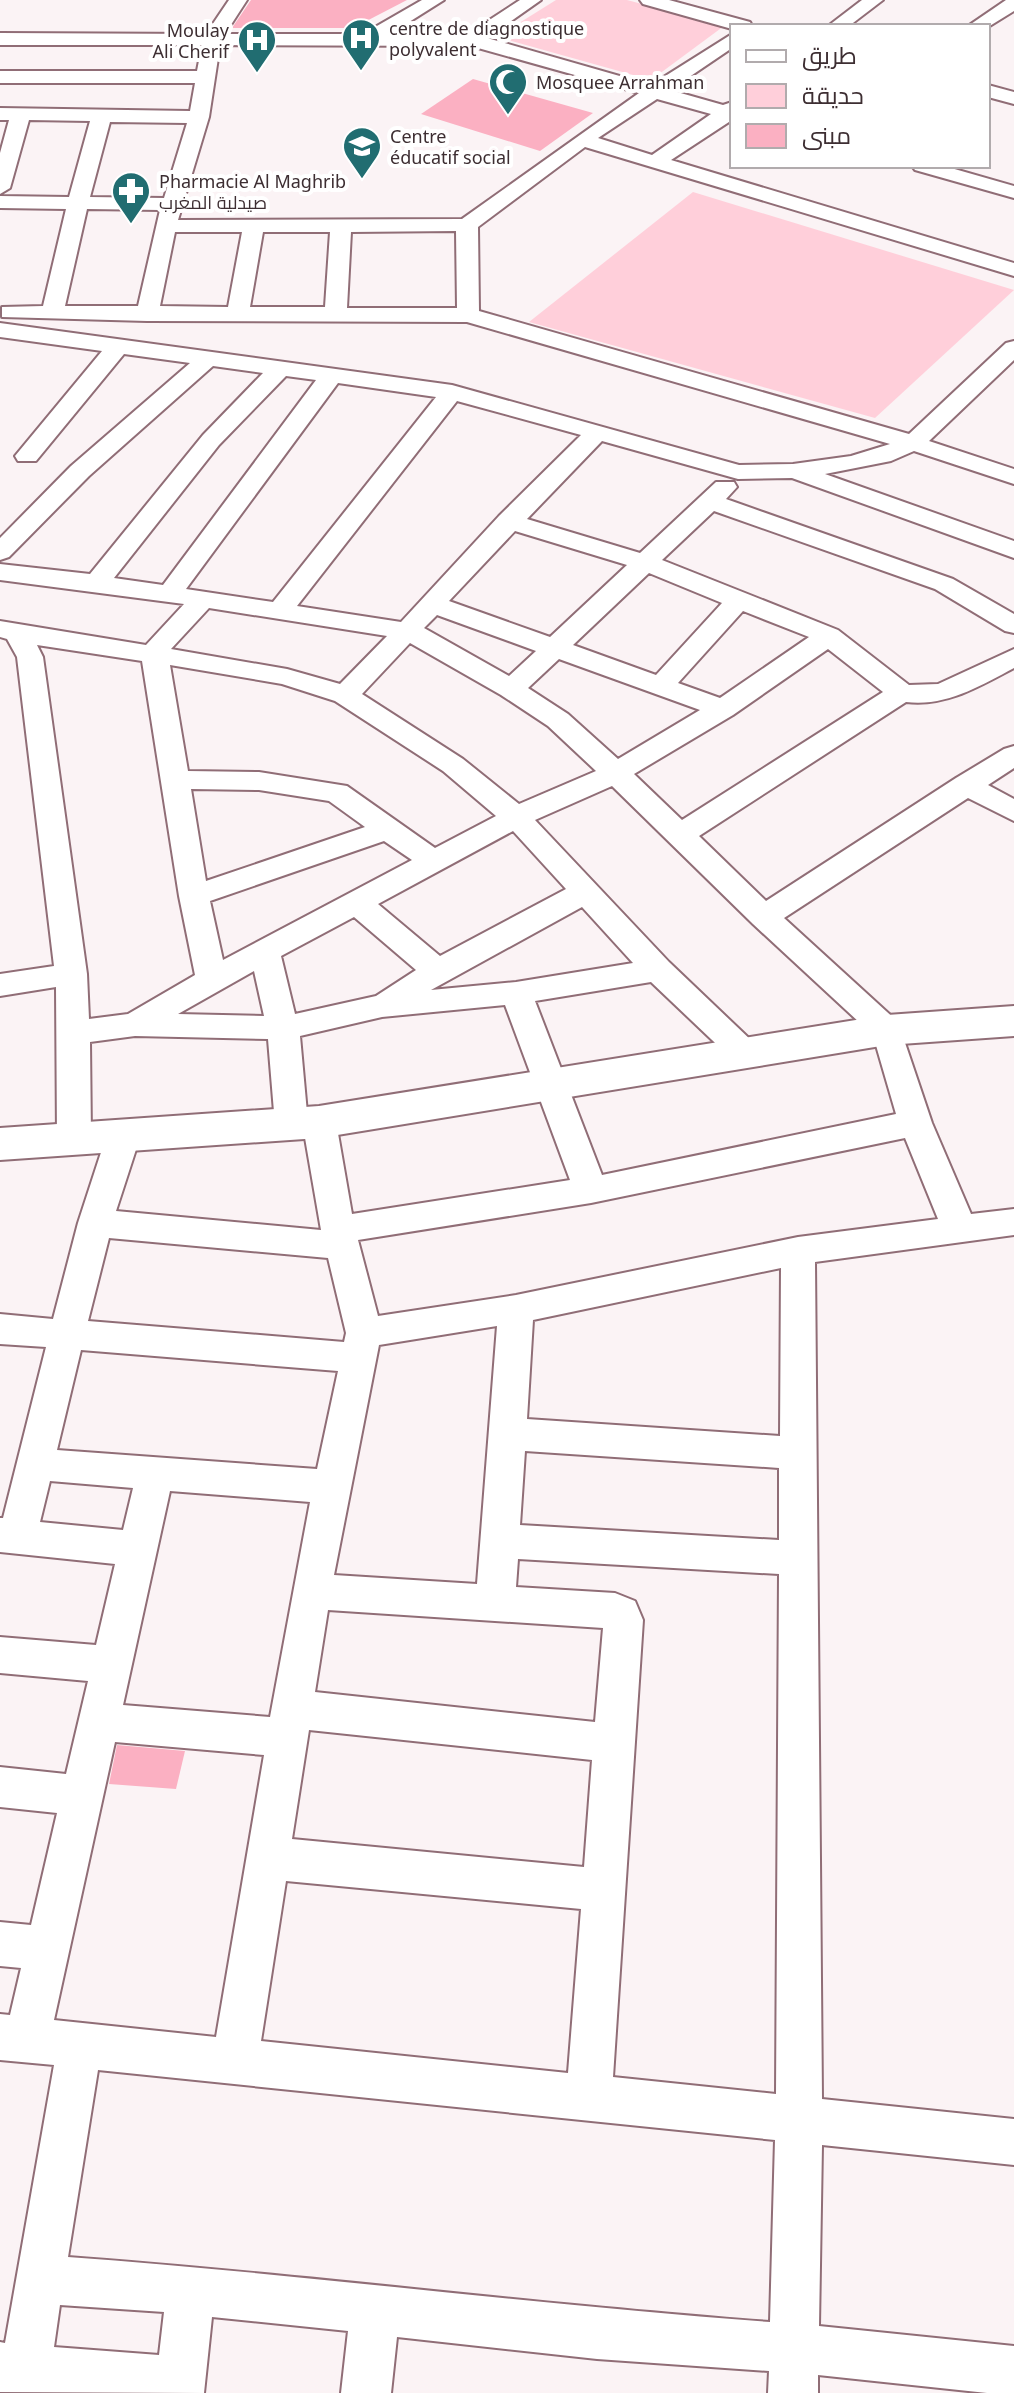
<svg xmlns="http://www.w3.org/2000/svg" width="1014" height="2393" font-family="'Noto Sans',Cairo,sans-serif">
  <rect width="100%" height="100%" fill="#fbf3f5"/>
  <!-- green -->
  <g fill="#ffcfda">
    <polygon points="556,0 627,0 724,26 651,80 497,37"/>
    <polygon points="693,192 1014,290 875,418 529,322"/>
  </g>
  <!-- building -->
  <g fill="#fbb0c2">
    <polygon points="251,0 407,0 353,28 232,28"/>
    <polygon points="473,79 593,113 540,151 421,114"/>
    <polygon points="117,1745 185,1751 176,1789 109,1784"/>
  </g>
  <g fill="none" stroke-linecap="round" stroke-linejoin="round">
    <!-- minor casing -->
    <g stroke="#906d76" stroke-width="4">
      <g id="minor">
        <path d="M229 0H247L225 34H363L422 0H444L390 34H468L520 0H541L487 38 651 85 732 34V48L670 90 723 105 732 102V120L671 160 1014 263V276L585 147 478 227 479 311 909 434 1006 343 1014 341V360L929 441 1014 469V484L914 451 891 461 825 474 1014 541V558L792 478 738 479 602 441 527 519 640 553 716 482H734L737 487 726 499 953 579 1014 614V633L1005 631 935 589 714 511 662 560 838 630 909 685 938 684 1014 649V668C980 686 946 707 906 702L699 836 766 901 956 778 1004 749 1014 746V768L988 785 1014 799V821L968 798 784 918 898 1022 932 1123 971 1214 1014 1209V1235L815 1262 822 2099 1014 2119V2165L822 2145 819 2326 1014 2346V2393H987L818 2375V2393H768L769 2371 597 2359 397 2337 391 2393H341L348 2331 212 2317 204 2393 0 2392V2342L5 2343 54 2065 0 2060V2014L10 2015 21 1968 0 1966V1922L31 1925 57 1813 0 1807V1767L66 1774 88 1681 0 1673V1637L96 1645 115 1564 0 1552V1518H3L46 1347 0 1344V1314L53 1319 78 1223 107 1134 112 1125 124 1121 136 1125 141 1134 116 1211 321 1230 304 1132 292 1136 280 1133 275 1124 268 1039 135 1036 90 1042 91 1137 86 1146 74 1150 62 1146 57 1137 56 987 0 996V974L54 966 17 657 7 639 0 637V621L146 645 184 604 0 580V564L90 574 203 435 263 373 213 366 89 476 9 557 0 560V538L71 466 190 363 124 354 36 461H18L15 456 102 351 0 337V323L452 385 739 465 793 464 851 456 890 444 467 322 147 321 2 317V307L43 306 66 209 0 208V196L69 197 90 121 29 120 10 188 0 194V153L9 120H0V108L190 111 195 83H0V71H197L202 45H0V33L206 34ZM220 45 471 46 639 93 462 219 178 220 209 117ZM657 99 711 114 652 155 598 138ZM110 122 187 123 164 198 90 197ZM87 209 160 210 138 306H65ZM456 231 457 308H347L351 232ZM175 232H242L228 307 160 306ZM263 232H330L325 307H250ZM286 376 316 380 163 585 114 578 219 445ZM338 383 436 397 273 602 186 589ZM457 401 581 435 499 516 401 622 297 606ZM515 531 627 565 550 637 449 601ZM649 573 722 603 656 675 573 645ZM209 608 387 636 340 684 287 669 171 649ZM743 611 809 637 720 698 678 683ZM437 615 536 651 509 676 424 628ZM410 643 501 695 548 726 596 771 519 804 463 759 362 694ZM37 645 142 661 179 896 195 975 128 1014 89 1019 87 974 43 657ZM828 649 883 692 682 820 634 774 733 715ZM559 659 700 710 618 759 568 714 528 688ZM170 665 282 684 335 701 443 771 496 816 435 848 347 786 259 772 188 771ZM612 786 753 924 873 1035 896 1114 602 1175 535 1001 651 982 732 1059 743 1063 754 1059 759 1051 754 1043 669 962 535 820ZM191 789 259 790 329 801 365 827 206 881ZM513 831 566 889 440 956 378 904ZM384 841 412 860 223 960 210 901ZM582 907 633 963 516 982 431 990ZM354 917 416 970 376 996 295 1014 281 956ZM254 971 264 1016 178 1014ZM505 1005 570 1180 352 1214 336 1122 331 1113 319 1110 307 1113 300 1036 382 1017ZM905 1138 938 1219 798 1237 516 1295 378 1316 358 1240 591 1203ZM109 1238 328 1258 346 1333 344 1342 88 1321ZM781 1268 780 1436 527 1419 533 1320ZM497 1326 477 1584 334 1575 379 1345ZM81 1350 338 1371 317 1469 57 1450ZM525 1451 779 1468V1540L520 1525ZM50 1481 133 1488 123 1530 40 1522ZM170 1491 310 1502 270 1717 123 1705ZM518 1559 779 1574 776 2094 613 2077 643 1620 635 1601 615 1593 516 1587ZM328 1610 603 1628 595 1722 315 1692ZM309 1730 592 1760 584 1867 292 1839ZM115 1742 264 1755 216 2037 54 2020ZM286 1881 581 1909 568 2073 261 2041ZM98 2070 775 2140 770 2322C535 2305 303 2274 68 2257ZM60 2305 164 2312 159 2355 54 2347Z"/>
        <polygon points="640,0 669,0 750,22 752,26 732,26 732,29 643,4"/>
        <polygon points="862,0 883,0 849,26 828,26"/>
        <polygon points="1006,0 1014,0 1014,11 988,27 968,26"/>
        <polygon points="988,85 1014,92 1014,104 988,97"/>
        <polygon points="912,166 944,166 1014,186 1014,198 915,170"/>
      </g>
    </g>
    <!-- secondary casing -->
    <g stroke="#906d76" stroke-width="4">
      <polygon id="secondary" points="1014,1006 1014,1036 887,1045 319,1138 0,1160 0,1128 319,1106 887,1015"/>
    </g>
    <!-- minor -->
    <use href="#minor" fill="#fff" fill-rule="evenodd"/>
    <!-- secondary -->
    <use href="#secondary" fill="#fff" fill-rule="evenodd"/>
  </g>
  <!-- icons -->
  <defs>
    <g id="hospital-pin" transform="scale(2)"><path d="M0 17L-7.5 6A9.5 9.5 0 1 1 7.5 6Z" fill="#216d71" stroke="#fff"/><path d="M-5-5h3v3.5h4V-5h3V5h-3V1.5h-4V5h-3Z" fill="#fff"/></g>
    <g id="mosque-pin" transform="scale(2)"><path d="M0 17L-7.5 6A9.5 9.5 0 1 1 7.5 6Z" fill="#216d71" stroke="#fff"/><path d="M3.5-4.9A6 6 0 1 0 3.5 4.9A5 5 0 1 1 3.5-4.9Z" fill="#fff"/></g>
    <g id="school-pin" transform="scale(2)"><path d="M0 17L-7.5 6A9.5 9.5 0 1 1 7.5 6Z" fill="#216d71" stroke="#fff"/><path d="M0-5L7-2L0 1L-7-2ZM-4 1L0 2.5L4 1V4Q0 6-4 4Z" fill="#fff"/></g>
    <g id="pharmacy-pin" transform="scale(2)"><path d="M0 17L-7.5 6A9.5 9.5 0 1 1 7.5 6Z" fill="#216d71" stroke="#fff"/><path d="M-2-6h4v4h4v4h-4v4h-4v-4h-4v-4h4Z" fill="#fff"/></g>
  </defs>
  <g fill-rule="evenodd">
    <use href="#hospital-pin" x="361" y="38"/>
    <use href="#hospital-pin" x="257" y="40"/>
    <use href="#mosque-pin" x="508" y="82"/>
    <use href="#school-pin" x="362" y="146"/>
    <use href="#pharmacy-pin" x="131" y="191"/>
  </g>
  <g text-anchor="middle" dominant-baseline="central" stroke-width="8" stroke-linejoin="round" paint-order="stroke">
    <!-- far-poi labels -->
    <g font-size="18" fill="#3d2e32" stroke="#fff" text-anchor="start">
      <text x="389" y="28">centre de diagnostique<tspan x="389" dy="21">polyvalent</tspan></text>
      <text x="229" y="30" text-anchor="end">Moulay<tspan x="229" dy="21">Ali Cherif</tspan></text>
      <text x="536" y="82">Mosquee Arrahman</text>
      <text x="390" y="136">Centre<tspan x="390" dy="21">éducatif social</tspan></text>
      <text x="159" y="181">Pharmacie Al Maghrib<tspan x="159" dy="21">صيدلية المغرب</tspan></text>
    </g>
  </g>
  <!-- legend -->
  <rect x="730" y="24" width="260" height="144" fill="#ffffff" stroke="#b1abad" stroke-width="2"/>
  <rect x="746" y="50" width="40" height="12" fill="#ffffff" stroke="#b1abad" stroke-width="2"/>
  <text x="802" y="64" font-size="24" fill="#3d2e32">طريق</text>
  <rect x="746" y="84" width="40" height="24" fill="#ffcfda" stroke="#b1abad" stroke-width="2"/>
  <text x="802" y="104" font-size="24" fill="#3d2e32">حديقة</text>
  <rect x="746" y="124" width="40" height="24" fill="#fbb0c2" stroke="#b1abad" stroke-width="2"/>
  <text x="802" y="144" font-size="24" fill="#3d2e32">مبنى</text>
</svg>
